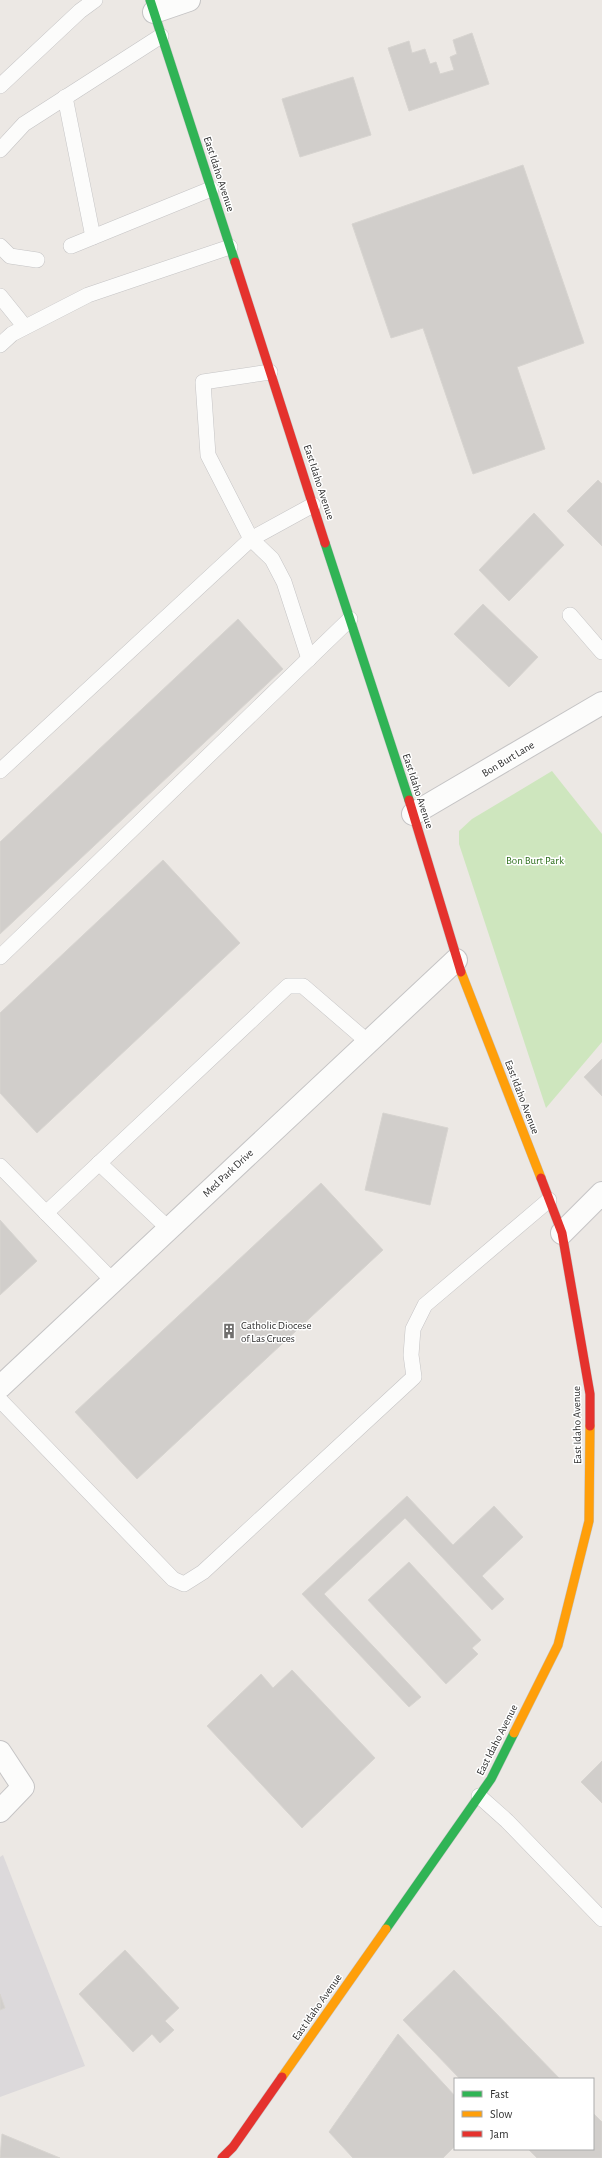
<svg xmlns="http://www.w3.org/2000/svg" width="602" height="2158" font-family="'Alegreya Sans',sans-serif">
  <rect width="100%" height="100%" fill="#ece8e4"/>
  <!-- industrial -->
  <polygon fill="#dcd9db" points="3,1855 85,2066 0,2097 0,1857"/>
  <!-- green -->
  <polygon fill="#cee6be" points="552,771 602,834 602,1042 546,1108 459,844 459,831 472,819"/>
  <!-- building -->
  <g fill="#d1cecb" stroke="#d7d4d0">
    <polygon points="472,33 489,84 409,111 388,48 409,41 412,53 425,49 430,64 436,62 440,74 454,70 450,57 457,54 453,40"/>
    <polygon points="353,77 371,135 300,157 282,99"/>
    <polygon points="523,165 584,343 517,367 545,449 473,474 423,328 391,338 352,224"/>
    <polygon points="598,480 602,484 602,546 567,511"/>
    <polygon points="534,513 564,545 509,601 479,570"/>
    <polygon points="483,604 538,657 509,687 454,634"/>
    <polygon points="238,619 283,669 0,934 0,842"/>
    <polygon points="163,860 240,943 37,1133 0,1093 0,1013"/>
    <polygon points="602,1059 602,1096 584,1077"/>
    <polygon points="383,1113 448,1128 430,1205 365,1190"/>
    <polygon points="321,1183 383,1250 137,1479 75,1412"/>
    <polygon points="0,1220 37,1261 0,1295"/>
    <polygon points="407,1496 453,1545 494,1506 523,1537 482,1576 504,1599 492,1610 405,1518 324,1594 421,1697 409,1707 302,1594"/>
    <polygon points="409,1562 481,1640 472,1648 478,1654 446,1684 368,1600"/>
    <polygon points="292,1670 375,1758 302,1828 207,1726 261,1674 273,1688"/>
    <polygon points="602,1761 602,1803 581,1782"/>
    <polygon points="125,1950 179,2008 165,2021 174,2030 160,2043 152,2034 133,2052 79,1994"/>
    <polygon points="454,1970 560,2079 460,2079 403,2020"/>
    <polygon points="0,1994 5,2008 0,2010"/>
    <polygon points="398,2034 455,2096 455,2146 443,2158 353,2158 329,2132"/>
    <polygon points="593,2113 602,2122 602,2158 537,2158 528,2149 593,2149"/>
    <polygon points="2,2134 60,2158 0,2158"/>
  </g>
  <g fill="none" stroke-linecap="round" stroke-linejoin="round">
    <!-- lane casing -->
    <g stroke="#c5c4c5" stroke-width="16">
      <g id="lane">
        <polyline points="0,86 80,11 95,0"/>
        <polyline points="65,97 93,237"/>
        <polyline points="0,150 24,124 161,36"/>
        <polyline points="0,246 10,256 37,260"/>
        <polyline points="71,246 211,189"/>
        <polyline points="0,296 25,327"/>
        <polyline points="0,345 12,334 88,295 230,247"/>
        <polyline points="270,372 203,382 208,455 251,539 272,559 284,582 309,659"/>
        <polyline points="570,615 602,652"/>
        <polyline points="0,771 251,539 313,505"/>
        <polyline points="0,957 350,619"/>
        <polyline points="99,1163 169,1229"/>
        <polyline points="0,1166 113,1281"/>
        <polyline points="46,1213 288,986 303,986 368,1042"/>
        <polyline points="0,1400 173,1579 184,1584 203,1572 414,1377 411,1355 413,1329 425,1305 549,1200"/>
        <polyline points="479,1796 507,1821 602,1919"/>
      </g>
    </g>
    <!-- street casing -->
    <g stroke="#c5c4c5" stroke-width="24">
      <g id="street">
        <polyline points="154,12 189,0"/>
        <polyline points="413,814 602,703"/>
        <polyline points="562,1233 602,1193"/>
        <polyline points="0,1387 456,960"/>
        <polyline points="0,1752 23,1787 0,1811"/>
      </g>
    </g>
    <!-- fast casing -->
    <g stroke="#c5c4c5" stroke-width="10">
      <g id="fast">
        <polyline points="150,0 235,262"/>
        <polyline points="325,543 409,800"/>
        <polyline points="386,1929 491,1779 514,1733"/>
      </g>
    </g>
    <!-- slow casing -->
    <g stroke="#c5c4c5" stroke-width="10">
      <g id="slow">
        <polyline points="461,972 541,1178"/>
        <polyline points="514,1733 558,1645 589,1521 590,1426"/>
        <polyline points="282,2077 386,1929"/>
      </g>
    </g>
    <!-- jam casing -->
    <g stroke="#c5c4c5" stroke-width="10">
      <g id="jam">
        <polyline points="235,262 325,543"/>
        <polyline points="409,800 461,972"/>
        <polyline points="541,1178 562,1233 590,1394 590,1426"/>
        <polyline points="222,2158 233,2147 282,2077"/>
      </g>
    </g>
    <!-- lane -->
    <use href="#lane" stroke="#fcfcfb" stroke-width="15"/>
    <!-- street -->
    <use href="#street" stroke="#fcfcfb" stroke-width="22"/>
    <!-- fast -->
    <use href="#fast" stroke="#30b455" stroke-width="9"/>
    <!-- slow -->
    <use href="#slow" stroke="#ff9f0a" stroke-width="9"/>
    <!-- jam -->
    <use href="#jam" stroke="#e5322d" stroke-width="9"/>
  </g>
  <!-- icons -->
  <defs>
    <g id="building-bare" transform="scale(1.2)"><path d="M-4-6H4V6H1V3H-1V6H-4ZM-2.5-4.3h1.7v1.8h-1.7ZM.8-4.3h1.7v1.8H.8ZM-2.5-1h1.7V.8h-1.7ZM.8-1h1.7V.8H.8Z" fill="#706f6e" stroke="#fff" stroke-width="2.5" paint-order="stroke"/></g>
  </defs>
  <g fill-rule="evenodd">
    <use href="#building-bare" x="229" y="1331"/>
  </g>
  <g text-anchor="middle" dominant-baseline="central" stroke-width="3" stroke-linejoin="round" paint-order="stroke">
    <!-- street labels -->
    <g font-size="11" fill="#2e2e2e" stroke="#fff">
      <text transform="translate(219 174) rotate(72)">East Idaho Avenue</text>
      <text transform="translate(319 482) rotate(72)">East Idaho Avenue</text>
      <text transform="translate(508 759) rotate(-31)">Bon Burt Lane</text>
      <text transform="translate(418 791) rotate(72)">East Idaho Avenue</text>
      <text transform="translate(522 1097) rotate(69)">East Idaho Avenue</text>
      <text transform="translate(228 1173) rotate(-43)">Med Park Drive</text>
      <text transform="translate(577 1425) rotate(-91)">East Idaho Avenue</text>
      <text transform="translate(497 1740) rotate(-63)">East Idaho Avenue</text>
      <text transform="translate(317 2007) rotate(-55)">East Idaho Avenue</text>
    </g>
    <!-- park labels -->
    <g font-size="11" fill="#2c6e1b" stroke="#fff">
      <text x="535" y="860">Bon Burt Park</text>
    </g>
    <!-- poi labels -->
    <g font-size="11" fill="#2e2e2e" stroke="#fff" text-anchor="start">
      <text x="241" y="1325">Catholic Diocese<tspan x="241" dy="13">of Las Cruces</tspan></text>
    </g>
  </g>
  <!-- legend -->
  <rect x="454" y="2078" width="140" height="72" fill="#ffffff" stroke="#ababab"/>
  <rect x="462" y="2091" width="20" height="6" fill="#30b455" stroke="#ababab"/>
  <text x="490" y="2098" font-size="12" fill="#2e2e2e">Fast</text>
  <rect x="462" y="2111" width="20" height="6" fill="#ff9f0a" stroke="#ababab"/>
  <text x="490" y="2118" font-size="12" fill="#2e2e2e">Slow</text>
  <rect x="462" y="2131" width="20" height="6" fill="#e5322d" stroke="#ababab"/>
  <text x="490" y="2138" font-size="12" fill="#2e2e2e">Jam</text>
</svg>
